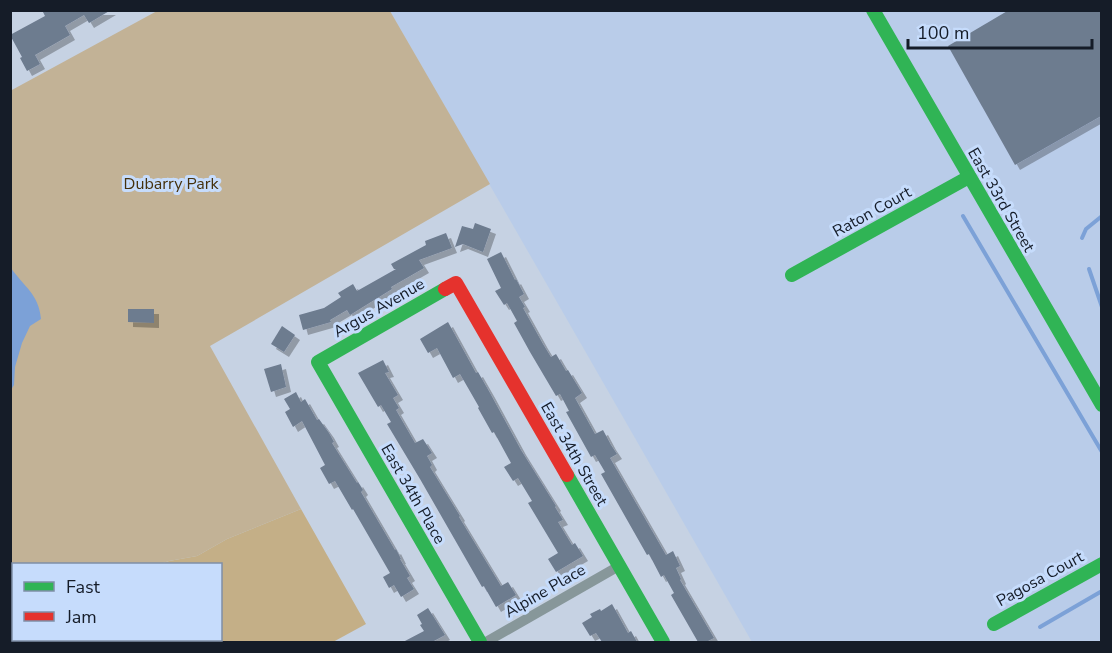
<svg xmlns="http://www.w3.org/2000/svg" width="1112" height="653" font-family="'Nunito Sans',sans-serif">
  <defs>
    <filter id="shadow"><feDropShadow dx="5" dy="5" stdDeviation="0" flood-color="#0004"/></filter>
  </defs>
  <rect width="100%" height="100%" fill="#c6d2e3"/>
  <!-- built -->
  <polygon fill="#b9cce9" points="390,11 1101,11 1101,642 752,642"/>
  <!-- green -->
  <polygon fill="#c2b296" points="157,11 390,11 490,184 210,346 301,509 227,539 197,556 169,561 160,564 14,564 14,630 11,631 10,91"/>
  <!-- forest -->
  <polygon fill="#c4af87" points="301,509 366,624 333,642 11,642 11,631 13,630 14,640 220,640 220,564 160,564 169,561 197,556 227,539"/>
  <!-- water -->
  <path fill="#7ca1d7" d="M11 268C24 287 39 294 41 319L30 326 22 343 15 367 14 385 11 390Z"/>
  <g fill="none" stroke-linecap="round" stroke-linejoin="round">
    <!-- stream -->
    <g stroke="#7ca1d7" stroke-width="4">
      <polyline points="963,216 1102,452"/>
      <polyline points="1082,238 1086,229 1102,216"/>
      <polyline points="1089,269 1102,307"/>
      <polyline points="1040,627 1102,591"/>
    </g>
  </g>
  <!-- building -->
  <g fill="#6d7b8f" filter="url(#shadow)">
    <polygon points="42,10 111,10 89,23 84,15 65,26 70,35 35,55 40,64 27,71 20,58 22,57 10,35 45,16"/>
    <polygon points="1009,10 1101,10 1101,116 1015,165 948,46"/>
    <polygon points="475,223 491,229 483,252 463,244 455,247 462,226 473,229"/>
    <polygon points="446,233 452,248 419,260 424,268 391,287 392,289 350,315 347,310 330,320 331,322 303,330 299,315 324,308 341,297 338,293 353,284 357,291 396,269 394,269 391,264 426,245 425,241"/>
    <polygon points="501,252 515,280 516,279 524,294 519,297 525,307 523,308 543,344 551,357 556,354 566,371 568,370 582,393 575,398 595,434 603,430 611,445 617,454 610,458 666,555 673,551 680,566 676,568 681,579 680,580 714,638 706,642 698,642 671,595 674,593 664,575 661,577 649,554 647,555 601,474 605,472 595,455 591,457 566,412 569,411 560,394 556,396 530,352 514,323 517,321 507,303 504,305 495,291 501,288 487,259"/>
    <polygon points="128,309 154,309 154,323 128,322"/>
    <polygon points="448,322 476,373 478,372 490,393 521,450 556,506 555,507 563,520 558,522 572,545 575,543 583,556 556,572 548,559 558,553 528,503 532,501 518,478 513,481 504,467 511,463 494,432 492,433 478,408 479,407 460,374 453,378 437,348 428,353 420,339"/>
    <polygon points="282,326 295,335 284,352 271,344"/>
    <polygon points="383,360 389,372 385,373 398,395 393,398 399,408 396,410 415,443 423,439 432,453 427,456 432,465 430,467 460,516 459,517 501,586 508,582 516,595 496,607 484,586 482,587 420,479 387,424 391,422 381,405 378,407 358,373"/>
    <polygon points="281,364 286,387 271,392 264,369"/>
    <polygon points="296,392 301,402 305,399 317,420 319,419 329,433 334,442 332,443 357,483 358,482 363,490 361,492 395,550 396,549 401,559 400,559 410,576 407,578 414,589 401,597 394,585 389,588 383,577 390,573 353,509 352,510 335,481 329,484 320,468 325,465 302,421 293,427 285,412 290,409 284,399"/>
    <polygon points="612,604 628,633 631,631 637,642 602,642 596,633 590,636 582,623 592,617 590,614 600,609 601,611"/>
    <polygon points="428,608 445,635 432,642 403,642 424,631 420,625 422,624 417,615"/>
  </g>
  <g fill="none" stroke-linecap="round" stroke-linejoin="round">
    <!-- street -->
    <polyline stroke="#87979a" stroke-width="10" points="486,642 619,566"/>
    <!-- fast -->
    <g stroke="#30b455" stroke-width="14">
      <polyline points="873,10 1102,405"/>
      <polyline points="792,275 969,177"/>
      <polyline points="445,289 318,362 480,642"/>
      <polyline points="567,475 663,642"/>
      <polyline points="994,624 1102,564"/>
    </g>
    <!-- jam -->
    <polyline stroke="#e5322d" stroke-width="14" points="445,289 456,283 567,475"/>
  </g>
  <g text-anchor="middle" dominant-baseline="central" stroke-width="6" stroke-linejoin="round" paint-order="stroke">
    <!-- park labels -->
    <g font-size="16" fill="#45310c" stroke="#c6dcfc">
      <text x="171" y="184">Dubarry Park</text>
    </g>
    <!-- street labels -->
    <g font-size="16" fill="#151c28" stroke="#c6dcfc">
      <text transform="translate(1001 200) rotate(60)">East 33rd Street</text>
      <text transform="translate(872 212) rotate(-29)">Raton Court</text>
      <text transform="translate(379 308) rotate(-30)">Argus Avenue</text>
      <text transform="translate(574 454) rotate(60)">East 34th Street</text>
      <text transform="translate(413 494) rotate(60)">East 34th Place</text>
      <text transform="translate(1040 579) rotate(-29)">Pagosa Court</text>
      <text transform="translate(545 591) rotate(-30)">Alpine Place</text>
    </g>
  </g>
  <!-- border -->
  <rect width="1112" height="653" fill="none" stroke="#151c28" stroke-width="24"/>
  <!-- legend -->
  <rect x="12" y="563" width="210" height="78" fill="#c6dcfc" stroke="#7f8fa7" stroke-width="1.5"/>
  <rect x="24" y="582" width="30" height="9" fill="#30b455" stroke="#7f8fa7" stroke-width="1.5"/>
  <text x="66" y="593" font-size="18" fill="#151c28">Fast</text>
  <rect x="24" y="612" width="30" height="9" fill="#e5322d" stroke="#7f8fa7" stroke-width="1.5"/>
  <text x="66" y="623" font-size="18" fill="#151c28">Jam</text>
  <!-- scale -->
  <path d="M908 39v9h184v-9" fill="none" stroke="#151c28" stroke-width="3"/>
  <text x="917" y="39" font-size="18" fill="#151c28" stroke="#c6dcfc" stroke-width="4.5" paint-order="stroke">100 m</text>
</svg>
